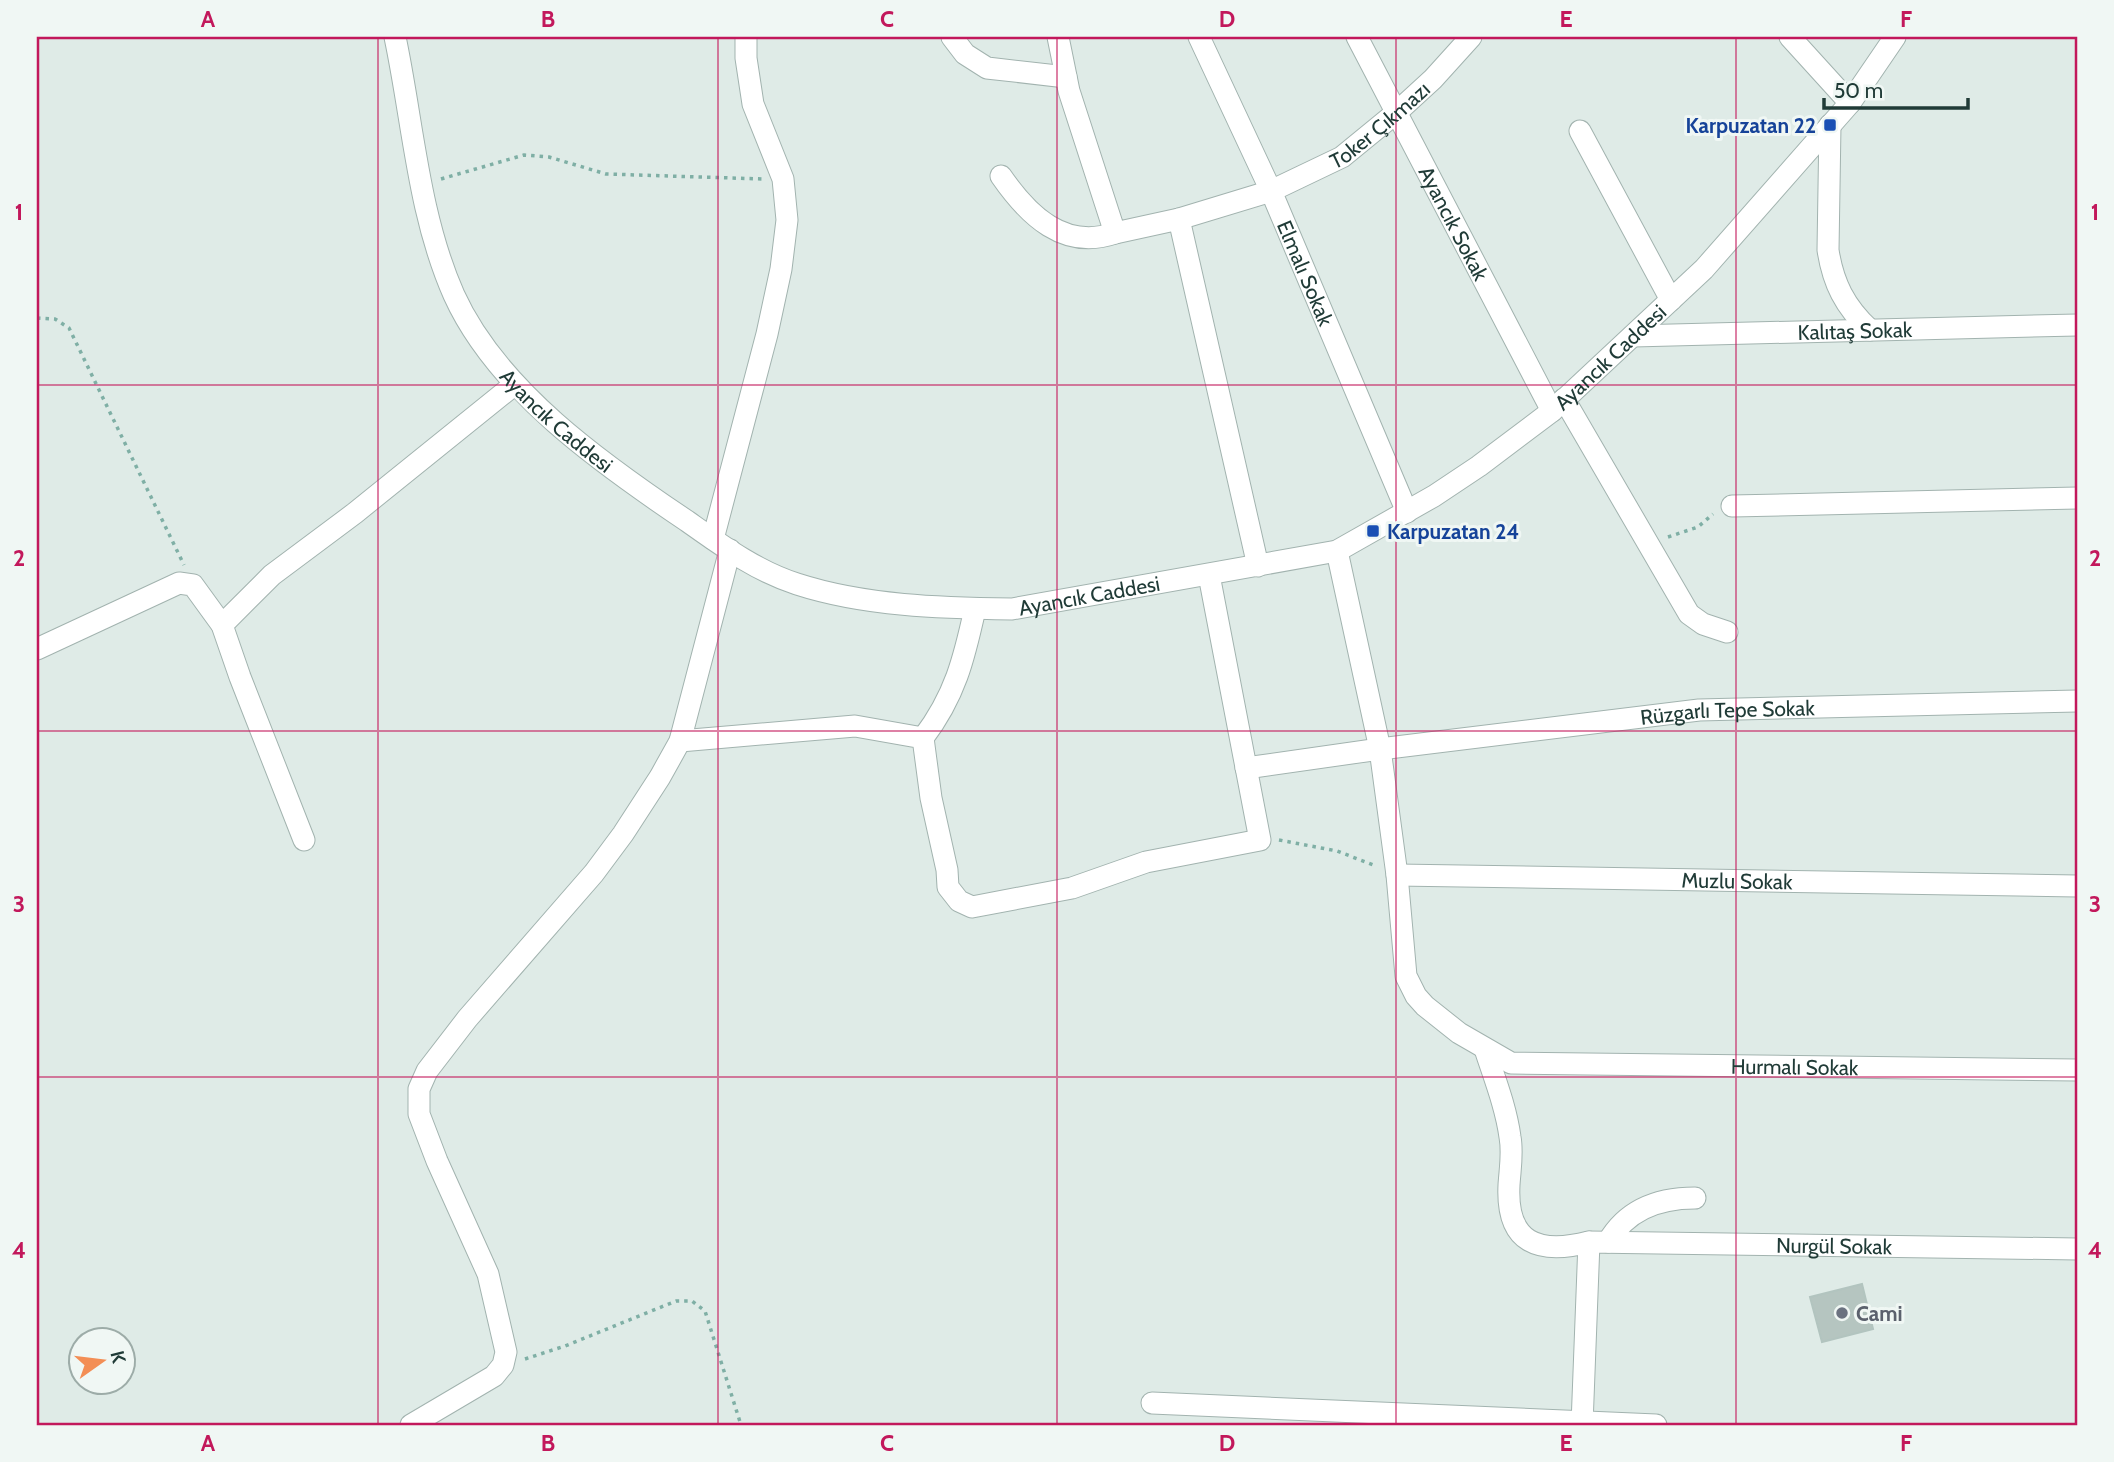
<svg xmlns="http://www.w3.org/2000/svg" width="2114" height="1462" font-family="Cabin,sans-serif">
  <rect width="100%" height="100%" fill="#dfebe7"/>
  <!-- building -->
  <polygon fill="#b5c5c0" stroke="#b2c4bf" stroke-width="2" points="1862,1284 1873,1329 1822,1342 1810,1297"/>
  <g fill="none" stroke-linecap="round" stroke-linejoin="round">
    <!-- minor casing -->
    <g stroke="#a2b3af" stroke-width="23">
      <g id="minor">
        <path id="s1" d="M395 37C413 122 418 214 454 295 497 390 602 464 687 521 721 545 756 571 797 584 865 606 941 608 1012 609L1337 551 1434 496 1479 466 1552 411 1704 269 1850 103 1895 37"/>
        <polyline points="952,37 965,54 987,68 1066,77"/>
        <path id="s2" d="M1058 37 1069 91 1115 233 1179 219 1271 191 1342 157 1397 112 1433 79 1471 37"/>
        <path id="s3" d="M1199 37 1271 191 1407 512"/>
        <path id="s4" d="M1357 37 1552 411"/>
        <polyline points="1790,37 1850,103"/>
        <path d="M1830 125 1828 250C1833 283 1845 307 1870 330"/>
        <polyline points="1580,131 1671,300"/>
        <path d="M1001 176C1028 215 1064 251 1115 233"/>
        <polyline points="1179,219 1258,566"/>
        <path id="s5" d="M1633 336 2077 325"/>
        <polyline points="1564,399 1689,614 1703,624 1727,632"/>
        <polyline points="1732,506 2077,498"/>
        <polyline points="713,539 767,334 781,269 787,220 783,179 753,104 746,58 746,37"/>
        <path id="s6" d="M1337 551 1380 749 1397 875 1406 976 1416 996 1425 1006 1459 1033 1511 1063 2077 1070"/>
        <polyline points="222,625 272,575 355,513 515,384"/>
        <polyline points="37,649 179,583 193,585 222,625 240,677 304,840"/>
        <path d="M923 738C955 696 964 659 975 609"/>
        <polyline points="680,741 855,726 923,738 931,798 947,870 948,887 959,901 972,907 1072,888 1146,862 1260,840 1209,575"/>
        <path id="s7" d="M1246 768 1380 749 1699 710 2077 701"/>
        <path id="s8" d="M1397 875 2077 886"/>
        <path id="s9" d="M1485 1049C1494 1077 1506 1107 1510 1137 1513 1153 1510 1169 1509 1185 1506 1243 1538 1255 1589 1242L2077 1249"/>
        <path d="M1608 1242C1627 1209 1659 1198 1695 1198"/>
        <polyline points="1152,1403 1656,1425"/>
        <polyline points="411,1425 494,1376 503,1365 506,1352 488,1274 437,1161 419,1114 419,1089 427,1071 467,1019 594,873 623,834 660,777 680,741 730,550"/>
        <polyline points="1582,1425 1589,1242"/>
      </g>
    </g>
    <!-- path -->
    <g stroke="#7fafa5" stroke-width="3.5" stroke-dasharray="3.5 5" stroke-linecap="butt">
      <polyline points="441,179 524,155 549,157 606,174 763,179"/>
      <polyline points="37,318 55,319 69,328 184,565"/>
      <polyline points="1668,537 1698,527 1713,514"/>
      <polyline points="1279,840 1337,851 1376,866"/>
      <polyline points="525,1359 565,1346 676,1301 692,1301 705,1311 741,1425"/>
    </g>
    <!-- minor -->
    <use href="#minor" stroke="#fff" stroke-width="21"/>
  </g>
  <!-- grid -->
  <path fill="none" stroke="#c2185b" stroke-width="2" stroke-opacity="0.55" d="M378 37V1425M718 37V1425M1057 37V1425M1396 37V1425M1736 37V1425M37 385H2077M37 731H2077M37 1077H2077"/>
  <!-- markers -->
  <g fill="#1a4fb4" stroke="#f0f7f4" stroke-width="2.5">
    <rect x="1823" y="118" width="14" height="14" rx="3.5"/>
    <rect x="1366" y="524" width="14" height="14" rx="3.5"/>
  </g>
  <circle fill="#6b7280" stroke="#f0f7f4" stroke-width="2.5" cx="1842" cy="1313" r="7"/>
  <g text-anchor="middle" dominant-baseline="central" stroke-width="6" stroke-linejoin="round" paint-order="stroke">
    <!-- street labels -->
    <g font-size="21" fill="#203b37" stroke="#f0f7f4">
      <text stroke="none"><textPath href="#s2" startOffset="494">Toker Çıkmazı</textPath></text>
      <text stroke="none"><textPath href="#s4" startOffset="210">Ayancık Sokak</textPath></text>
      <text stroke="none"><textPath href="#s3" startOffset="259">Elmalı Sokak</textPath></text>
      <text stroke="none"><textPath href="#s5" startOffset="222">Kalıtaş Sokak</textPath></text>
      <text stroke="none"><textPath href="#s1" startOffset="1605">Ayancık Caddesi</textPath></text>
      <text stroke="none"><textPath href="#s1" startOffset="429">Ayancık Caddesi</textPath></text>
      <text stroke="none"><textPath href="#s1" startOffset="1017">Ayancık Caddesi</textPath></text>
      <text stroke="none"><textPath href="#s7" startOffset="485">Rüzgarlı Tepe Sokak</textPath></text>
      <text stroke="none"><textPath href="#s8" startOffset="340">Muzlu Sokak</textPath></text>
      <text stroke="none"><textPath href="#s6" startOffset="854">Hurmalı Sokak</textPath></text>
      <text stroke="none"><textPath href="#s9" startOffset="508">Nurgül Sokak</textPath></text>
    </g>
    <!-- transit labels -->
    <g font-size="21" font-weight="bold" fill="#164399" stroke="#f0f7f4" text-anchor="end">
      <text x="1816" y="125">Karpuzatan 22</text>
      <text x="1387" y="531" text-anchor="start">Karpuzatan 24</text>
    </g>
    <!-- worship labels -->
    <g font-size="21" font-weight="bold" fill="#5b616d" stroke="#f0f7f4" text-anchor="start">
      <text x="1856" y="1313">Cami</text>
    </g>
  </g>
  <!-- border -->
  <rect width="2114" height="1462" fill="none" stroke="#f0f7f4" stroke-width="77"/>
  <!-- north arrow -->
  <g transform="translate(102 1361) rotate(76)"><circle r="33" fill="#f0f7f4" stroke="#9daca8" stroke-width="2"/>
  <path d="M0-5L12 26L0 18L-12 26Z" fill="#f38e55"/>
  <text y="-10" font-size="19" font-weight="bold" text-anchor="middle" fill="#203b37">K</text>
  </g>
  <!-- scale -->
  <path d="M1824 98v10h144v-10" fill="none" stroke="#203b37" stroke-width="3.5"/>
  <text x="1834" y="98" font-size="21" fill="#203b37" stroke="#f0f7f4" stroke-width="5" paint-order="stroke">50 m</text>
  <rect x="38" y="38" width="2038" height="1386" fill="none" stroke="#c2185b" stroke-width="2.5"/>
  <g font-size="23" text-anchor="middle" font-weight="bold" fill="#c2185b">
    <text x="208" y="27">A</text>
    <text x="548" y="27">B</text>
    <text x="887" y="27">C</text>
    <text x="1227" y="27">D</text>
    <text x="1566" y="27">E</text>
    <text x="1906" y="27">F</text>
    <text x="19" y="220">1</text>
    <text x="2095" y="220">1</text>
    <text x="19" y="566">2</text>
    <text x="2095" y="566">2</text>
    <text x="19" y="912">3</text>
    <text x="2095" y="912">3</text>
    <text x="19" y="1258">4</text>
    <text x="2095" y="1258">4</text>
    <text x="208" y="1451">A</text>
    <text x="548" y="1451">B</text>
    <text x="887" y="1451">C</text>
    <text x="1227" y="1451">D</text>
    <text x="1566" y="1451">E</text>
    <text x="1906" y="1451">F</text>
  </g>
</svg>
